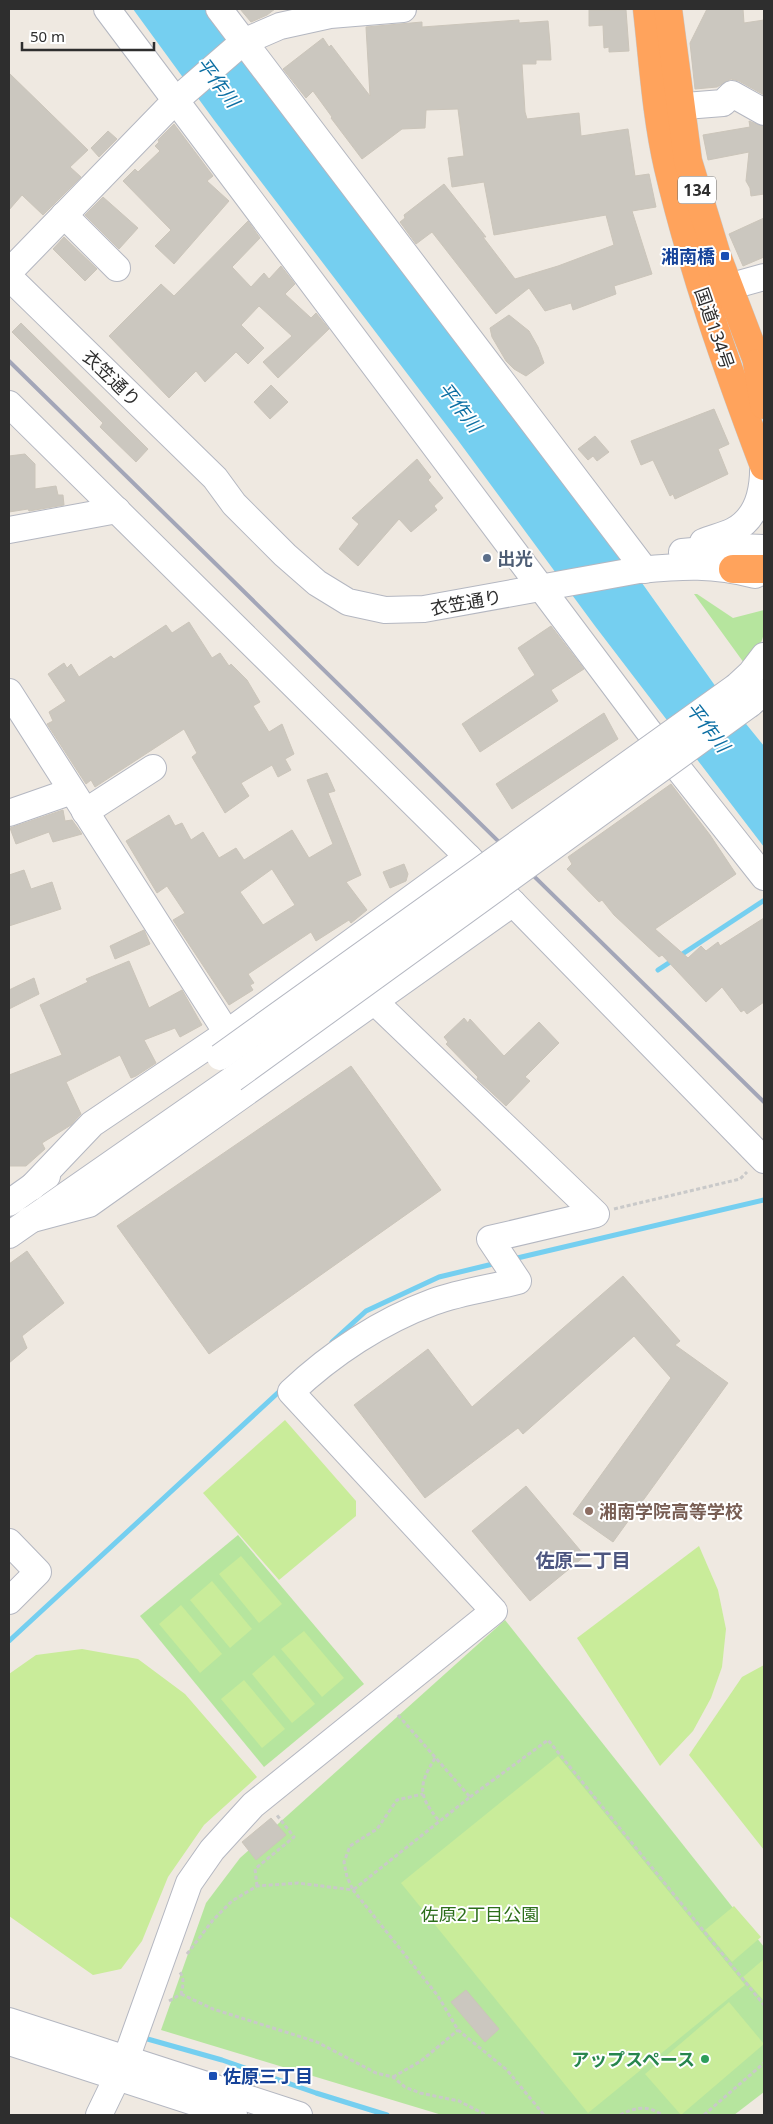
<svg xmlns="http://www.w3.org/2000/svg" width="773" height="2124" font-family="'Noto Sans','Noto Sans JP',sans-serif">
  <rect width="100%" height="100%" fill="#efe9e1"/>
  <!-- green -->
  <g fill="#b6e59e">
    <path d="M694 594H697L733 618 764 610C764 641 766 640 744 663Z"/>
    <polygon points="238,1535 364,1684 264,1767 140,1616"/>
    <polygon points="505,1620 764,1947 764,2092 734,2115 442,2115 161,2030 206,1903 240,1858"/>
  </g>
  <!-- pitch -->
  <g fill="#c9ec9a">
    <polygon points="285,1420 356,1501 356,1516 279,1580 203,1493"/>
    <polygon points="699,1546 718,1590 726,1629 722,1667 711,1698 693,1731 660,1766 577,1638"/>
    <polygon points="241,1556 282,1604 259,1623 219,1574"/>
    <polygon points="212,1581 252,1629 230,1648 190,1600"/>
    <polygon points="181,1605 222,1654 200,1673 159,1624"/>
    <polygon points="304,1631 344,1678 322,1697 281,1649"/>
    <polygon points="82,1649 138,1659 185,1694 257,1777 204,1825 168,1877 142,1941 121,1969 93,1975 9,1916 9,1674 36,1655"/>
    <polygon points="274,1655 315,1704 292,1723 252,1674"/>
    <polygon points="764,1665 764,1850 689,1755 742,1677"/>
    <polygon points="244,1680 285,1729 262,1748 221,1699"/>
    <polygon points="558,1756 745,1985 588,2113 401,1883"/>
    <polygon points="734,1906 761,1937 732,1962 705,1930"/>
    <polygon points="764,1959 764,2001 743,1977"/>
    <polygon points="729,2002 764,2044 681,2115 645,2074"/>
  </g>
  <!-- water -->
  <polygon fill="#75cff0" points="133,9 206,9 558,465 716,687 764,746 764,847 595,626 457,439 214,120"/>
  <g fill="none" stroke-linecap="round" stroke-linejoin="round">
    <!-- stream -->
    <g stroke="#75cff0" stroke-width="5">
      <polyline points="658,970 763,901"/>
      <polyline points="513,1259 764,1200"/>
      <polyline points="332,1342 366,1311 439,1277 497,1263"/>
      <polyline points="9,1641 282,1389"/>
      <polyline points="144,2038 222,2060 316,2093 387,2115"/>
    </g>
  </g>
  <!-- building -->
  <g fill="#cbc7bf" stroke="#cbc5ba" fill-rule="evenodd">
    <polygon points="240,9 275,9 267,15 251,22"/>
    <polygon points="707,9 743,9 744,23 764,20 764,95 739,81 731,79 717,87 695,89 690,43"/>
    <polygon points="589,10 626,10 629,51 609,52 609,47 604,48 603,25 589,26"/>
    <polygon points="519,20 519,23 548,21 550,44 551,60 536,60 536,64 522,64 525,112 527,119 579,113 581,136 628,129 635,176 649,174 656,207 632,211 652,274 614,286 616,294 573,310 571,303 545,311 529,288 496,314 432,232 416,244 400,222 405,218 404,215 444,184 486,237 483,237 515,279 558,266 614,245 606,215 494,235 484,182 452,187 448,158 464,156 458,109 426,110 425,128 402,129 362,159 331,118 332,117 313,91 306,98 283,69 323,38 329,47 331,45 370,96 366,27 422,22 422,27"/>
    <polygon points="9,73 88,150 70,167 81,177 43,215 22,195 9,210"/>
    <polygon points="749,121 764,127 764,194 751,196 750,188 746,181 749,152 708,160 703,135 750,127"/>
    <polygon points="174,124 213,176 207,181 229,201 174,264 155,246 171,230 123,181 135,169 138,172 160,151 155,146 159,142 158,140"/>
    <polygon points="108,131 117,139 99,157 91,148"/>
    <polygon points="103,197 138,228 119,249 85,215"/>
    <polygon points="764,218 764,257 743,266 729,234"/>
    <polygon points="248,221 260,238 232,267 251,287 264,273 269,279 281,266 295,284 285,294 311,318 316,313 329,329 278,378 263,362 292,336 259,306 241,325 264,348 248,364 236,352 205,382 196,371 169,398 109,336 161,284 174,296"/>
    <polygon points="64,237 97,269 85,281 53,249"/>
    <polygon points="509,315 529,331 538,347 544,363 526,376 514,369 506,361 492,337 490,328"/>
    <polygon points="21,323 148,449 136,462 100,427 103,423 12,332"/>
    <polygon points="271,385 288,402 270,419 254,402"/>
    <polygon points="714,409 729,444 718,449 728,474 675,499 673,494 670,496 653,460 641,465 631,441"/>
    <polygon points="595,436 609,452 597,461 593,456 588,460 578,449"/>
    <polygon points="25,454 35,464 35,489 56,486 58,495 63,495 64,505 29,511 28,509 9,512 9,456"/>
    <polygon points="417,459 431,477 428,480 443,498 434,506 437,510 411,532 399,519 358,566 339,549 359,524 352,518"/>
    <polygon points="189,622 212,658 220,653 229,666 231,664 247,680 260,702 253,706 269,732 282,724 294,754 285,759 291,770 278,777 272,765 241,783 249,796 225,813 192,757 197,753 184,729 95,787 91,780 86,784 47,724 53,721 49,712 66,701 48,674 64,663 67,668 71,664 79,677 111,656 114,659 166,625 172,633"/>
    <polygon points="551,626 584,669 551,690 558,701 480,752 462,724 535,675 518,648"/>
    <polygon points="604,713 618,739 512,809 496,784"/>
    <path d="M327 773 335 791 328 793 361 875 346 882 367 910 351 923 349 920 316 941 311 932 248 974 254 983 250 985 253 990 229 1005 173 920 185 913 167 886 157 893 126 841 169 815 175 826 182 823 191 840 203 832 219 858 236 848 244 860 292 830 309 858 333 844 307 780ZM272 869 295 905 263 925 240 892Z"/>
    <polygon points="671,784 710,835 736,874 655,929 688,958 701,946 706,951 718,942 720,946 764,918 764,1002 747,1014 744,1010 741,1012 722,987 706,1002 662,955 659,957 614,915 602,900 599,902 567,869 572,864 568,857"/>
    <polygon points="63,810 65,821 72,820 82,834 53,842 49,832 16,844 10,828"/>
    <polygon points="404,864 408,874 406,881 390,888 383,872"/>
    <polygon points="24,870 31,889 52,882 61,909 9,926 9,875"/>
    <polygon points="144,930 150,944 115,959 110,946"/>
    <polygon points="129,961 149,1008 182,990 202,1025 180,1037 175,1028 144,1040 156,1063 136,1076 131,1078 120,1055 66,1082 81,1114 71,1125 42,1143 45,1149 26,1166 9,1166 9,1075 62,1055 40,1005 88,982 86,979"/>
    <polygon points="34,978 39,994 9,1009 9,990"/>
    <polygon points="464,1018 468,1023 470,1019 504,1056 539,1022 559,1043 525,1077 530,1081 506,1106 477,1079 478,1077 446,1044 448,1042 444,1037"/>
    <polygon points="351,1066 441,1190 209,1354 117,1226"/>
    <polygon points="27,1251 64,1303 22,1336 27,1348 9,1363 9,1264"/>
    <polygon points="623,1276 680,1341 675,1345 728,1383 613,1542 573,1514 671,1378 634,1336 523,1434 518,1428 425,1498 354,1405 428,1349 472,1407"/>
    <polygon points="526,1486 585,1556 530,1601 472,1531"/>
    <polygon points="271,1818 286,1835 256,1860 242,1842"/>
    <polygon points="466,1990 499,2029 485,2042 451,2002"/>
  </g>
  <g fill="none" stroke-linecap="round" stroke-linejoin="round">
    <!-- minor casing -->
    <g stroke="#b4b7c1" stroke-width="28">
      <g id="minor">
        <polyline points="107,9 647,729 764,877"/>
        <polyline points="219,9 645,570"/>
        <polyline points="660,108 723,103 732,94 764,112"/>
        <polyline points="64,215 117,268"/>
        <polyline points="9,272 175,101 243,42 280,26 330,15 403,9"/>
        <path d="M9 277 215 478 234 504 285 555 317 583 348 602 385 610 424 609 639 570C683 566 713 564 755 575"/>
        <polyline points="728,287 764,277"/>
        <polyline points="9,404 468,857 764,1160"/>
        <polyline points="9,530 117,510"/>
        <path d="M703 542C712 538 723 536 733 531 758 518 764 489 763 462"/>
        <polyline points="682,552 738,547 764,548"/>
        <polyline points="737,686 751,673 764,656"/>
        <polyline points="9,692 227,1033"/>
        <polyline points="750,704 764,692"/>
        <polyline points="85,812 153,768"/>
        <polyline points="9,813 72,791"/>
        <polyline points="32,1187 92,1124 227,1033 468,857"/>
        <polyline points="9,1203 47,1176"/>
        <polyline points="29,1220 89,1204 513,903"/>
        <polyline points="9,1235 233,1079"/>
        <polyline points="9,1542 38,1572 9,1601"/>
        <polyline points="9,2021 299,2115"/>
        <polyline points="9,2042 234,2115"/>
        <path d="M99 2115 126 2059 189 1883 212 1850 253 1805 494 1611 291 1392C331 1354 381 1321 433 1302 460 1292 490 1288 518 1281L490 1239 596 1214 375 1002"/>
      </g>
    </g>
    <!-- highway casing -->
    <g stroke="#c9c9c9" stroke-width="29">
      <g id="highway">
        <path d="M647 9C653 61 656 115 668 167 692 269 727 368 764 466"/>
        <polyline points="668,9 688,161 717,256 764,379"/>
        <polyline points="757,363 764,405"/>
        <polyline points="733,569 764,569"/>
      </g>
    </g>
    <!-- path -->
    <g stroke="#c9c9c9" stroke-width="3" stroke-dasharray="4 2.5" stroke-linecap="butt">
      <polyline points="614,1209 740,1179 747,1172"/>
      <polyline points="398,1715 470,1797 353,1890 347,1877 344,1862 350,1846 377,1829 397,1800 423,1794"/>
      <path d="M435 1758C418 1786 418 1795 439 1821"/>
      <polyline points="470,1797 548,1740 764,2005"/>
      <polyline points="257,1886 255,1869 294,1837 276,1814"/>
      <polyline points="187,1954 213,1920 232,1901 257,1886 298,1883 353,1890 438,1996 458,2030 507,2070 544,2115"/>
      <polyline points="181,1994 213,2009 317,2042 376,2073 393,2077 405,2087 420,2093 459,2101 486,2115"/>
      <path d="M169 2001 181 1994C183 1986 185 1978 179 1971"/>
      <polyline points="393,2077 421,2061 458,2030"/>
      <path d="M620 2115C635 2107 648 2105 662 2115"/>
      <polyline points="704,2115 764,2063"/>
    </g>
    <!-- minor -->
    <use href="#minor" stroke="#fff" stroke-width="26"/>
    <!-- highway -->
    <use href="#highway" stroke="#ffa35c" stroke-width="28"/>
    <!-- rail -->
    <polyline stroke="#a3a6b8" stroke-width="4" points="9,361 764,1102"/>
    <!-- minor-bridge casing -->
    <g stroke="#b4b7c1" stroke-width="28" stroke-linecap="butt">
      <g id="minor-bridge">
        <polyline points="220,1057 737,686"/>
        <polyline points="233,1079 750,704"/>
      </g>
    </g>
    <!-- minor-bridge -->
    <use href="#minor-bridge" stroke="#fff" stroke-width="26"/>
  </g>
  <!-- markers -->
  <g fill="#1a4fb4" stroke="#fff" stroke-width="2">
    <rect x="720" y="251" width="10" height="10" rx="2.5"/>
    <rect x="208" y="2071" width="10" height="10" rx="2.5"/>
  </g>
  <circle fill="#5c6f8a" stroke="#fff" stroke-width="2" cx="487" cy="558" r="5"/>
  <circle fill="#8d6e63" stroke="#fff" stroke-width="2" cx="589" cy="1511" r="5"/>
  <circle fill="#2e9e5b" stroke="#fff" stroke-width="2" cx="705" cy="2059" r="5"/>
  <g text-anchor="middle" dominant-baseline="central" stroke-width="4" stroke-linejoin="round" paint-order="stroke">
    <!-- shield labels -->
    <rect fill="#fff" stroke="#6d6d6d" stroke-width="1" x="678" y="176.5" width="38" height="27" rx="4"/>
    <g font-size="16" font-weight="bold" fill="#2e2e2e">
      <text x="697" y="190">134</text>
    </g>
    <!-- transit labels -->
    <g font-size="18" font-weight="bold" fill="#164399" stroke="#fff" text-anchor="end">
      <text x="715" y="256">湘南橋</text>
      <text x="223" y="2076" text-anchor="start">佐原三丁目</text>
    </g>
    <!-- street labels -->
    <g font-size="18" fill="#2e2e2e" stroke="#fff">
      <text transform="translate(715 328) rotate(71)">国道134号</text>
      <text transform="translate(112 378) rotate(44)">衣笠通り</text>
      <text transform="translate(466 602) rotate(-10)">衣笠通り</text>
    </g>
    <!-- service labels -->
    <g font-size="18" font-weight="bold" fill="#4e5e75" stroke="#fff" text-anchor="start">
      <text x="497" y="558">出光</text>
    </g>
    <!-- education labels -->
    <g font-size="18" font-weight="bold" fill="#785e54" stroke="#fff" text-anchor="start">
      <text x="599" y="1511">湘南学院高等学校</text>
    </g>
    <!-- park labels -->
    <g font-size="18" fill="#2c6e1b" stroke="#fff">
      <text x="480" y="1914">佐原2丁目公園</text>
    </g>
    <!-- leisure labels -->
    <g font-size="18" font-weight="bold" fill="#27864d" stroke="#fff" text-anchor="end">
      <text x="695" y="2059">アップスペース</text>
    </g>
    <!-- water labels -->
    <g font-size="19" font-style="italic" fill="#0d6fa3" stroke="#fff">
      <text transform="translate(218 82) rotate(53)">平作川</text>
      <text transform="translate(460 407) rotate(52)">平作川</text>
      <text transform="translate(708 727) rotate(52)">平作川</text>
    </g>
    <!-- neighbourhood labels -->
    <g font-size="19" font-weight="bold" fill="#4d5680" stroke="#fff">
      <text x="583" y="1560">佐原二丁目</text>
    </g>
  </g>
  <!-- border -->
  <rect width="773" height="2124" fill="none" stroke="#2e2e2e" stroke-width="20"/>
  <!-- scale -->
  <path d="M22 42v8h132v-8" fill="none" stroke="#2e2e2e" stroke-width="2.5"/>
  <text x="30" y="42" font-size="15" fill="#2e2e2e" stroke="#ffffff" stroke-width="4" paint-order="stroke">50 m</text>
</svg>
